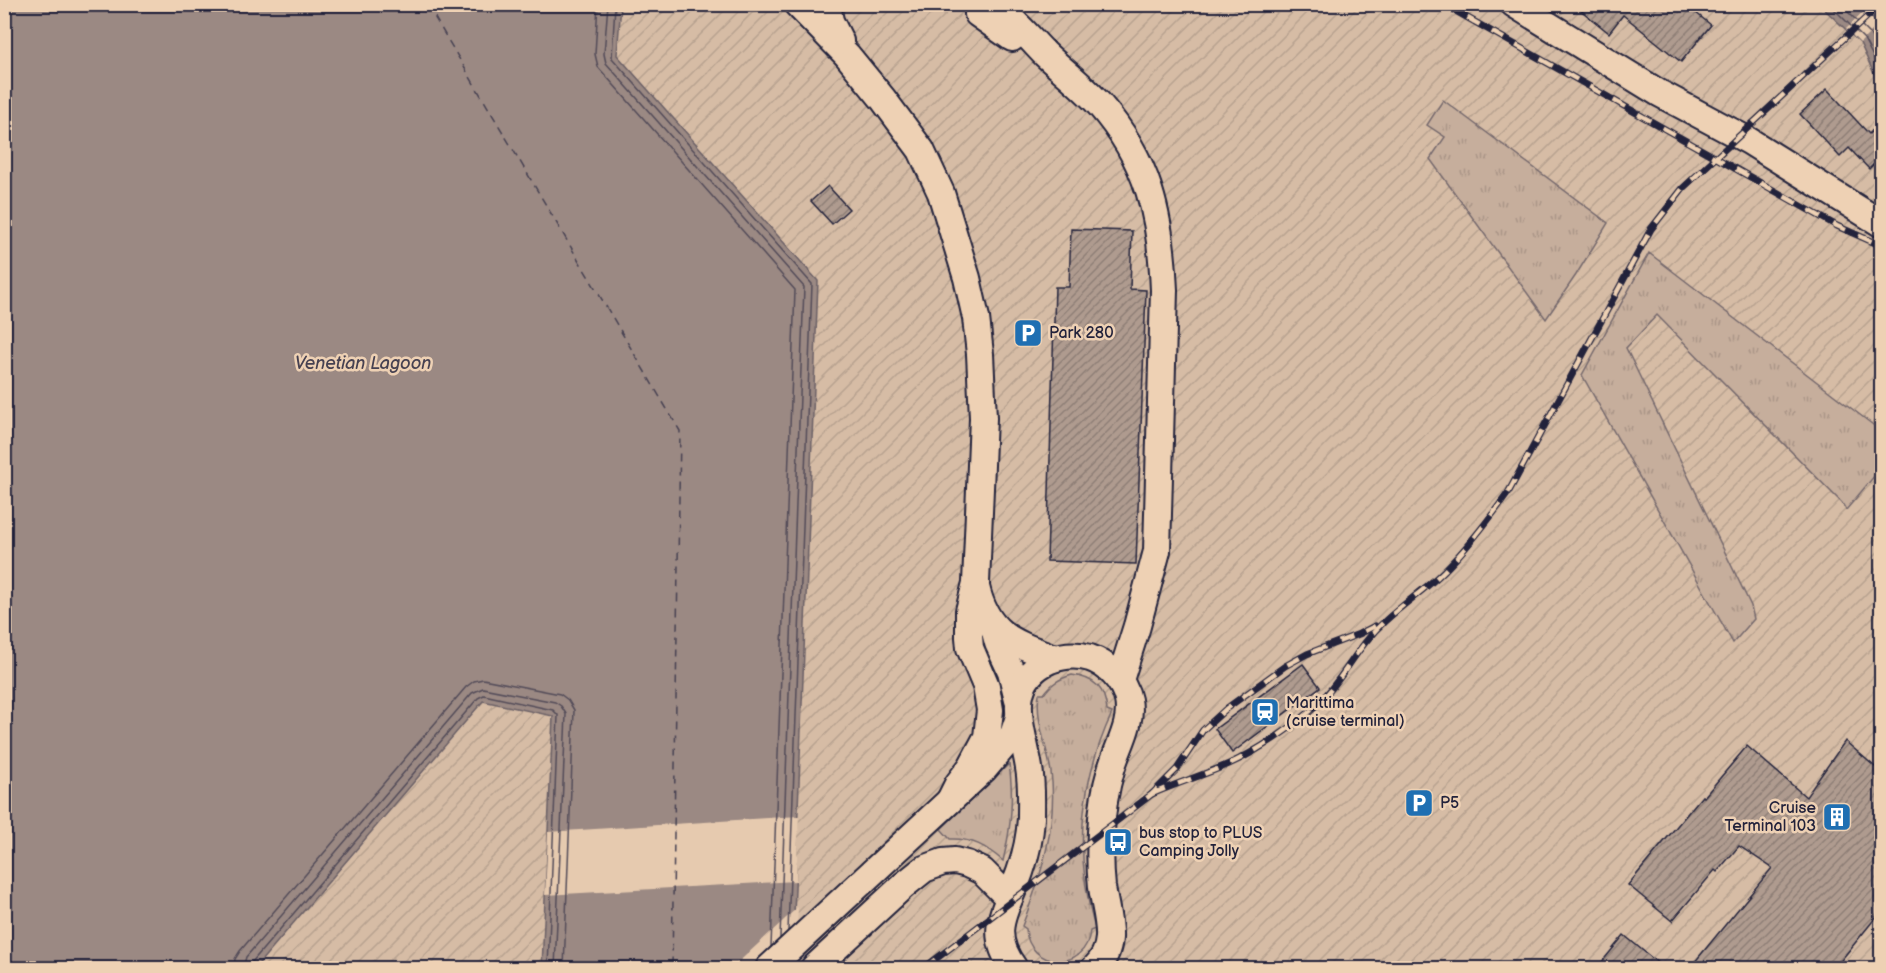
<svg xmlns="http://www.w3.org/2000/svg" width="1886" height="973" font-family="'Balsamiq Sans',sans-serif">
  <defs>
    <pattern id="industrial-furrows" width="10" height="10" patternUnits="userSpaceOnUse" patternTransform="scale(1.5)"><rect width="10" height="10" fill="#d6bca5"/><path d="M-1 1l2-2M0 10L10 0M9 11l2-2" fill="none" stroke="#b7a18f"/></pattern>
    <pattern id="grass-tufts" width="24" height="20" patternUnits="userSpaceOnUse" patternTransform="scale(1.5)"><rect width="24" height="20" fill="#c6ae9c"/><path d="M3 7l-1-3M5 7V3M7 7l1-3M15 17l-1-3M17 17v-4M19 17l1-3" fill="none" stroke="#aa9587"/></pattern>
    <pattern id="building-hatch" width="6" height="6" patternUnits="userSpaceOnUse" patternTransform="scale(1.5)"><rect width="6" height="6" fill="#af9b8f"/><path d="M-1 1l2-2M0 6l6-6M5 7l2-2" fill="none" stroke="#8e7e76"/></pattern>
  </defs>
  <rect width="100%" height="100%" fill="#e6caaf"/>
  <filter id="ink" filterUnits="userSpaceOnUse"><feTurbulence type="fractalNoise" baseFrequency=".0167" numOctaves="2"/><feDisplacementMap in="SourceGraphic" scale="12" xChannelSelector="R" yChannelSelector="G"/><feConvolveMatrix kernelMatrix="1 2 1 2 8 2 1 2 1" color-interpolation-filters="sRGB"/></filter>
  <g filter="url(#ink)">
    <!-- industrial -->
    <g fill="url(#industrial-furrows)">
      <polygon points="621,4 1820,5 1860,43 1881,89 1881,968 792,968 818,281 617,55"/>
      <polygon points="483,701 553,716 542,968 255,968"/>
    </g>
    <!-- grass -->
    <g fill="url(#grass-tufts)" stroke="#74686c" stroke-width="1.5">
      <polygon points="1443,100 1608,223 1576,275 1546,319 1430,159 1445,137 1427,125"/>
      <polygon points="1649,253 1881,431 1881,468 1846,510 1842,503 1657,315 1626,348 1751,606 1754,619 1733,643 1582,375"/>
      <path d="M1072 675C1095 678 1105 688 1107 711L1112 713C1079 785 1074 853 1095 929L1090 931C1086 973 1028 969 1026 929L1022 926C1041 877 1058 824 1051 772 1047 746 1035 719 1039 694H1044C1052 683 1059 679 1072 675Z"/>
      <path d="M1009 764C1014 796 1011 829 1003 861 987 847 972 838 950 839L941 829Z"/>
    </g>
    <!-- water -->
    <g fill="#9b8983" stroke="#6b6066" stroke-width="1.5">
      <polygon points="5,5 621,5 617,55 818,281 792,968 542,968 553,716 483,701 255,968 5,968"/>
      <polygon points="1820,5 1881,5 1881,89 1860,43"/>
    </g>
    <!-- pier -->
    <g fill="#e6caaf">
      <polygon points="1872,4 1881,5 1881,22 1860,43 1846,29"/>
      <polygon points="799,816 796,881 545,895 548,832"/>
      <polygon points="798,907 795,968 732,968"/>
    </g>
    <g fill="none" stroke-linecap="round" stroke-linejoin="round">
      <!-- shore -->
      <g stroke="#524b58" stroke-width="1.5">
        <polyline points="598,4 595,54 598,67 795,290 771,947"/>
        <polyline points="608,4 604,54 606,63 804,287 780,938"/>
        <polyline points="615,4 612,58 812,284 788,931"/>
        <polyline points="1829,4 1864,39 1882,74"/>
        <polyline points="1840,4 1870,34 1882,57"/>
        <polyline points="234,968 235,959 240,951 466,687 474,681 483,679 560,694 568,700 574,710 564,968"/>
        <polyline points="243,968 246,957 472,693 483,688 555,702 561,706 566,714 555,968"/>
        <polyline points="251,968 252,962 478,698 484,695 553,710 558,715 548,968"/>
      </g>
      <!-- ferry -->
      <g stroke="#464151" stroke-width="1.5" stroke-dasharray="8 6" stroke-linecap="butt">
        <polyline points="441,4 435,18 680,431 672,968"/>
        <polyline points="1859,4 1882,28"/>
      </g>
    </g>
    <!-- building -->
    <g fill="url(#building-hatch)" stroke="#22223b" stroke-width="1.5">
      <polygon points="1573,4 1685,4 1711,25 1681,62 1623,15 1609,33"/>
      <polygon points="1827,89 1869,134 1881,121 1881,157 1869,169 1849,148 1840,157 1800,114"/>
      <polygon points="828,186 849,209 832,224 811,201"/>
      <polygon points="1071,229 1132,231 1130,289 1146,290 1136,564 1047,561 1055,287 1069,287"/>
      <polygon points="1303,664 1320,687 1232,753 1215,729"/>
      <polygon points="1845,741 1881,772 1881,911 1834,969 1689,969 1772,868 1739,846 1717,872 1715,870 1672,921 1628,885 1702,796 1704,797 1747,746 1806,797"/>
      <polygon points="1624,935 1665,969 1596,969"/>
    </g>
    <g fill="none" stroke-linecap="round" stroke-linejoin="round">
      <!-- street casing -->
      <g stroke="#22223b" stroke-width="30">
        <g id="street">
          <polyline points="797,4 847,55 883,99 921,150 941,193 967,278 976,318 980,354 983,418 976,583 969,611 969,637 970,648 986,686 990,710 987,737 971,767 958,784 950,800"/>
          <polyline points="827,4 830,21 840,41"/>
          <polyline points="1514,4 1659,93 1749,141 1882,224"/>
          <path d="M1000 10C1018 23 1030 39 1045 54 1063 71 1083 86 1099 104 1149 161 1161 216 1164 290L1157 551 1137 626 1120 680"/>
          <polyline points="978,14 1012,38"/>
          <path d="M976 587C987 635 1012 642 1055 658"/>
          <polyline points="994,628 998,643 1011,671 1018,699"/>
          <polyline points="769,968 984,769 1013,735 1018,720"/>
          <polyline points="814,968 904,885 924,869 943,862 955,861 967,864 982,871 1009,898"/>
          <path d="M1014 968C986 931 1007 909 1020 872 1026 855 1030 836 1031 818 1031 801 1032 785 1029 768 1023 729 1001 682 1050 660 1063 655 1077 654 1090 658 1108 664 1124 681 1128 700 1133 724 1117 747 1111 770 1105 790 1102 811 1101 832 1100 850 1100 869 1102 887 1106 916 1119 945 1095 968"/>
        </g>
      </g>
      <!-- street -->
      <use href="#street" stroke="#eed1b4" stroke-width="26"/>
      <!-- rail casing -->
      <g stroke="#22223b" stroke-width="7">
        <g id="rail">
          <polyline points="1443,4 1837,226 1882,246"/>
          <path d="M1152 794C1177 783 1204 775 1229 764 1256 752 1295 726 1316 706 1343 680 1357 646 1385 621 1404 603 1426 589 1444 571 1468 547 1488 521 1508 493L1651 229 1683 188 1881 4"/>
          <polyline points="924,968 1152,794 1177,769 1203,730 1227,708 1285,666 1307,654 1359,634 1375,626"/>
        </g>
      </g>
      <!-- rail -->
      <use href="#rail" stroke="#eed1b4" stroke-width="4.5" stroke-dasharray="14" stroke-linecap="butt"/>
    </g>
  </g>
  <!-- icons -->
  <defs>
    <g id="parking-square" transform="scale(1.5)"><rect x="-9" y="-9" width="18" height="18" rx="4" fill="#1f6fb2" stroke="#eed1b4"/><path d="M-3.5-5.5H1a3.5 3.5 0 0 1 0 7H-1V5.5H-3.5ZM-1-3.4V-.6H.8a1.4 1.4 0 0 0 0-2.8Z" fill="#fff"/></g>
    <g id="station-square" transform="scale(1.5)"><rect x="-9" y="-9" width="18" height="18" rx="4" fill="#1f6fb2" stroke="#eed1b4"/><path d="M-3-6H3Q5-6 5-4V2Q5 4 3 4L4.5 6H3L1.5 4h-3L-3 6H-4.5L-3 4Q-5 4-5 2V-4Q-5-6-3-6ZM-3.5-4v3h7v-3ZM-3.5 1v1.5H-2V1ZM2 1v1.5H3.5V1Z" fill="#fff"/></g>
    <g id="building-square" transform="scale(1.5)"><rect x="-9" y="-9" width="18" height="18" rx="4" fill="#1f6fb2" stroke="#eed1b4"/><path d="M-4-6H4V6H1V3H-1V6H-4ZM-2.5-4.3h1.7v1.8h-1.7ZM.8-4.3h1.7v1.8H.8ZM-2.5-1h1.7V.8h-1.7ZM.8-1h1.7V.8H.8Z" fill="#fff"/></g>
    <g id="bus-square" transform="scale(1.5)"><rect x="-9" y="-9" width="18" height="18" rx="4" fill="#1f6fb2" stroke="#eed1b4"/><path d="M-5-6H5V4H4V6H2V4H-2V6H-4V4H-5ZM-3.5-4V0h7V-4ZM-3.5 1.2v1.5H-2V1.2ZM2 1.2v1.5H3.5V1.2Z" fill="#fff"/></g>
  </defs>
  <g fill-rule="evenodd">
    <use href="#parking-square" x="1028" y="333"/>
    <use href="#station-square" x="1265" y="712"/>
    <use href="#parking-square" x="1419" y="803"/>
    <use href="#building-square" x="1837" y="817"/>
    <use href="#bus-square" x="1118" y="842"/>
  </g>
  <g text-anchor="middle" dominant-baseline="central" stroke-width="5" stroke-linejoin="round" paint-order="stroke">
    <!-- poi labels -->
    <g font-size="16" fill="#22223b" stroke="#eed1b4" text-anchor="start">
      <text x="1049" y="333">Park 280</text>
      <text x="1286" y="703">Marittima<tspan x="1286" dy="18">(cruise terminal)</tspan></text>
      <text x="1440" y="803">P5</text>
      <text x="1816" y="808" text-anchor="end">Cruise<tspan x="1816" dy="18">Terminal 103</tspan></text>
      <text x="1139" y="833">bus stop to PLUS<tspan x="1139" dy="18">Camping Jolly</tspan></text>
    </g>
    <!-- water labels -->
    <g font-size="18" font-style="italic" fill="#464151" stroke="#eed1b4">
      <text x="363" y="363">Venetian Lagoon</text>
    </g>
  </g>
  <!-- margin -->
  <rect width="1886" height="973" fill="none" stroke="#eed1b4" stroke-width="24"/>
  <rect x="12" y="12" width="1862" height="949" fill="none" stroke="#22223b" stroke-width="2" filter="url(#ink)"/>
</svg>
